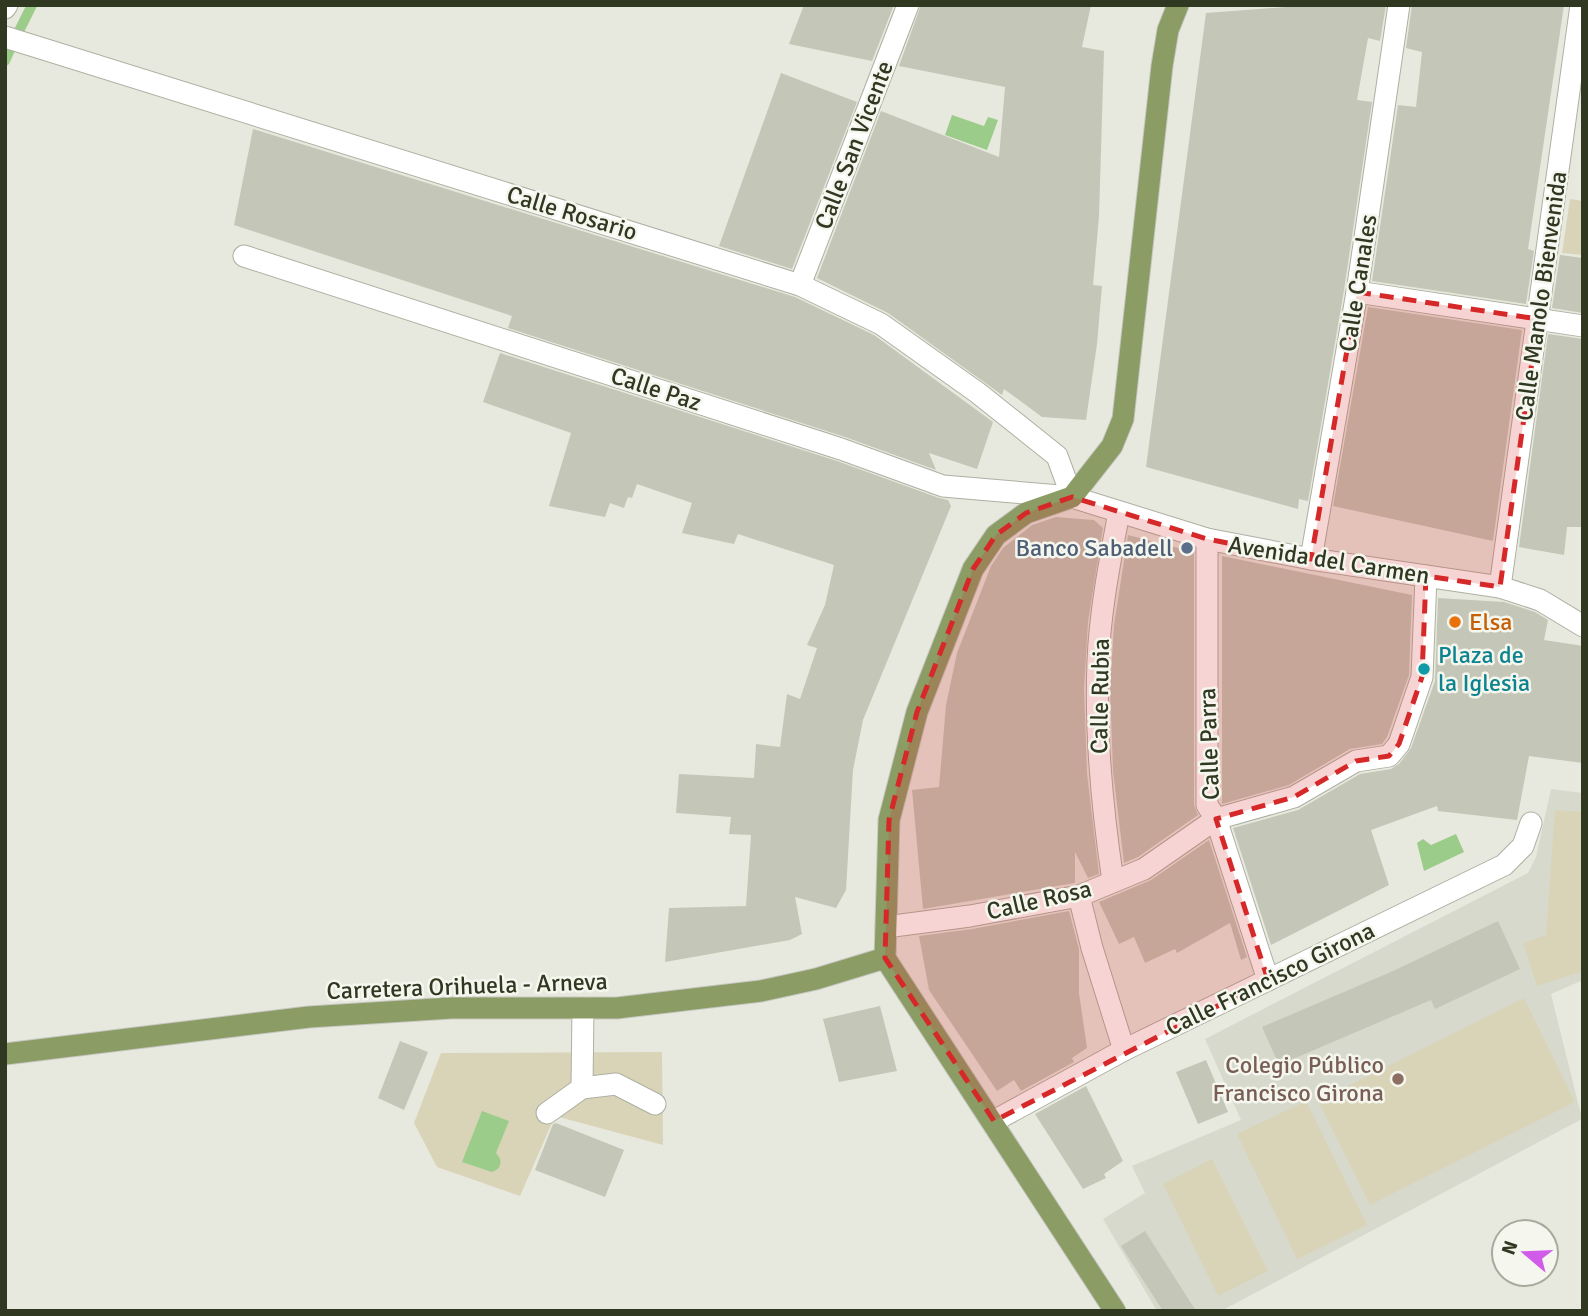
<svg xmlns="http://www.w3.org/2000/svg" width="1588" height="1316" font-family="Signika,sans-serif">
  <rect width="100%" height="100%" fill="#e8e9de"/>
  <!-- built -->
  <polygon fill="#d7d9cd" points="1551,789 1583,793 1583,980 1551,994 1582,1119 1221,1311 1157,1311 1103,1219 1145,1193 1132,1166 1241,1120 1205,1039 1528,873 1536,857"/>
  <!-- green -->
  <g fill="#d9d4b8">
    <polygon points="1570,199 1583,201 1583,255 1562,253"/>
    <polygon points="1555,810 1583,812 1583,971 1537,986 1523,943 1546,935"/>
    <polygon points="1524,998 1575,1102 1370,1205 1318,1101"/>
    <polygon points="662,1052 663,1145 555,1116 520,1196 437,1167 414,1123 441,1053"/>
    <polygon points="1306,1101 1367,1225 1297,1259 1237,1134"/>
    <polygon points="1212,1159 1268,1271 1218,1296 1163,1184"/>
  </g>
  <!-- water -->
  <g fill="#9bcc89">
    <polygon points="952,115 984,126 988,117 998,120 987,150 945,135"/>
    <polygon points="1456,834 1464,852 1424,871 1417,843 1423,839 1431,845"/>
    <path d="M482 1111 509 1121 496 1153C503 1160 502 1169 492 1172L462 1162Z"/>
  </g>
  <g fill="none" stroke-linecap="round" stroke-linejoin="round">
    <!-- stream -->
    <g stroke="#9bcc89" stroke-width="10">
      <polyline points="17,35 32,5"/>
      <polyline points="5,61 13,43"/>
    </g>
  </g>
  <!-- building -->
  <g fill="#c4c6b7">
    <polygon points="804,5 894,5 872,61 789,44"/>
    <polygon points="921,5 1091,5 1082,47 1104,51 1099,216 1093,285 1102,286 1097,344 1086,420 1042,417 1004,389 1002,395 888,313 817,278 881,111 999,157 1005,87 899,66"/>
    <polygon points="1288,5 1386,5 1380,41 1368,38 1357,100 1372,102 1344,290 1308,501 1299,499 1298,509 1146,467 1206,13 1287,7"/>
    <polygon points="1412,5 1564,5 1528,249 1534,251 1526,304 1372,281 1398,105 1416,107 1422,52 1406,48"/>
    <polygon points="781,73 857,102 792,269 719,246"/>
    <polygon points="253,129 795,297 874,335 993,422 977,469 929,453 936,470 845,437 508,328 512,316 234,225"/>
    <polygon points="1560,255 1583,258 1583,313 1552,308"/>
    <polygon points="1368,307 1522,330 1493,541 1333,506"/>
    <polygon points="1548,334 1583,339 1583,527 1567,527 1564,555 1519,547"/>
    <polygon points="500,353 837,461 939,498 948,500 951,506 863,720 853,770 846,890 836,908 795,897 802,934 790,940 665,962 669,908 746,906 751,835 729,834 731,817 676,813 679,774 754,778 756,744 780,747 787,694 800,699 817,648 807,645 825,605 834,565 738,534 734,544 682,533 692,503 637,484 632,498 628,497 624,508 610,503 605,517 549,506 571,433 483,402"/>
    <polygon points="1056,517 1094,520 1103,528 1088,622 1084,689 1087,773 1099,874 1088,878 1075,852 1075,883 923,909 912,790 939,787 946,705 957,653 991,566 1003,548 1032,525"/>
    <polygon points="1128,535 1194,552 1194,805 1198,815 1138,857 1124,863 1113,771 1110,689 1114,625"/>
    <polygon points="1222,556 1412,595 1409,675 1387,737 1382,744 1350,749 1289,785 1222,804"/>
    <polygon points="1438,598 1504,602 1535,612 1548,620 1544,640 1583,646 1583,763 1529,756 1517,820 1438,811 1437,806 1371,830 1389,885 1271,945 1233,828 1298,810 1360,774 1391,769 1399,764 1411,748 1435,681"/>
    <polygon points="1209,840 1247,957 1241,960 1230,923 1177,953 1175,949 1145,963 1134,937 1119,944 1099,902 1151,880"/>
    <polygon points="1069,911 1079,949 1079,993 1087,1048 1072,1058 1074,1062 1021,1091 1014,1080 997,1091 929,990 919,936 972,929"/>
    <polygon points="1498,921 1520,969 1435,1009 1431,1000 1279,1065 1262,1027 1393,971"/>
    <polygon points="880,1006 897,1071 839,1082 823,1019"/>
    <polygon points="400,1041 428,1052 404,1110 378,1098"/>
    <polygon points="1206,1060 1228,1112 1198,1124 1176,1072"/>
    <polygon points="1086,1086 1123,1161 1104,1174 1106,1178 1083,1189 1035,1114"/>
    <polygon points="556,1123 624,1150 605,1197 535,1170 553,1124"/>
    <polygon points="1145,1231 1196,1311 1163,1311 1121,1246"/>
  </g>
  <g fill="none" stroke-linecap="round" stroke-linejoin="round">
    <!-- minor casing -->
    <g stroke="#adb0a2" stroke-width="23">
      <g id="minor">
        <polyline points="5,8 7,5"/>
        <polyline points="5,37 800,285 881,324 978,393 1057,456 1072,497"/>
        <polyline points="244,256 841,449 943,486 1072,497 1207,539 1311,559 1500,587 1540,600 1583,626"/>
        <polyline points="800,285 908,5"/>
        <polyline points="1357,292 1583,326"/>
        <polyline points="1207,539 1207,805 1216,819 1268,980"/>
        <polyline points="1311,559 1357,292 1399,5"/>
        <polyline points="1500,587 1581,5"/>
        <path d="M1113 881C1102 808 1095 736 1098 661 1100 611 1110 561 1119 512"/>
        <polyline points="1079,896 1092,948 1124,1050"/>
        <polyline points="886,927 970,916 1079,896 1144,869 1216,819 1294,797 1356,761 1389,756 1399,744 1422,677 1426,576"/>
        <polyline points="583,1009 582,1088 616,1084 655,1104"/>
        <polyline points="547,1113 582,1088"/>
        <polyline points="994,1121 1124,1050 1504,865 1523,846 1531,823"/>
      </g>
    </g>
    <!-- major casing -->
    <g stroke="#c5c7c1" stroke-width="23">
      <g id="major">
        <polyline points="5,1054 309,1017 451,1008 617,1008 761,991 816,979 885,958"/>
        <polyline points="1115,1311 885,958 889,820 917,712 973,569 996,535 1026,513 1072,497 1112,446 1123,419 1162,66 1168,30 1178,5"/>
      </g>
    </g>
    <!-- minor -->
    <use href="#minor" stroke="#fff" stroke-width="21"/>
    <!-- major -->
    <use href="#major" stroke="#8b9c65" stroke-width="21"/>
  </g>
  <!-- marked area -->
  <path fill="#d62828" fill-opacity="0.2" stroke="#d62828" stroke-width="5" stroke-dasharray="14 9" stroke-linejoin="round" d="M1357 292 1538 319 1500 587 1426 576 1422 677 1399 744 1389 756 1356 761 1294 797 1216 819 1268 980 994 1121 885 958 889 820 917 712 973 569 996 535 1026 513 1072 497 1207 539 1311 559Z"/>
  <!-- markers -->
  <circle fill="#5c6f8a" stroke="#f5f6ee" stroke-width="2.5" cx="1187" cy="548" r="7"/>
  <circle fill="#e8710a" stroke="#f5f6ee" stroke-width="2.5" cx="1455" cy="622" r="7"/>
  <circle fill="#0f9aa8" stroke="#f5f6ee" stroke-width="2.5" cx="1424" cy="669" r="7"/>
  <circle fill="#8d6e63" stroke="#f5f6ee" stroke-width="2.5" cx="1398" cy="1079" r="7"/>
  <g text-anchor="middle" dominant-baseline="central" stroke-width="5" stroke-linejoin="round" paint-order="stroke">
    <!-- street labels -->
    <g font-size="24" fill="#313821" stroke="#f5f6ee">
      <text transform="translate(854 145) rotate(-69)">Calle San Vicente</text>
      <text transform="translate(572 213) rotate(17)">Calle Rosario</text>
      <text transform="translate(1358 283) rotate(-81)">Calle Canales</text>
      <text transform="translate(1541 296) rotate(-82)">Calle Manolo Bienvenida</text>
      <text transform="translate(656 389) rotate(18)">Calle Paz</text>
      <text transform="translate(1329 560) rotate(9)">Avenida del Carmen</text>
      <text transform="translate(1100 696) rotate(-89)">Calle Rubia</text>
      <text transform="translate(1209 744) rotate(-92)">Calle Parra</text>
      <text transform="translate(1039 900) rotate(-13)">Calle Rosa</text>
      <text transform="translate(1270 979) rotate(-26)">Calle Francisco Girona</text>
      <text transform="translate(467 986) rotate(-2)">Carretera Orihuela - Arneva</text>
    </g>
    <!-- service labels -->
    <g font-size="24" fill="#4e5e75" stroke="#f5f6ee" text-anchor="end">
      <text x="1173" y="548">Banco Sabadell</text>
    </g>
    <!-- food labels -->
    <g font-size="24" fill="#c56008" stroke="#f5f6ee" text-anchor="start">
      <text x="1469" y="622">Elsa</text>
    </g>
    <!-- culture labels -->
    <g font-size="24" fill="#0d838f" stroke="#f5f6ee" text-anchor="start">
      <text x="1438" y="655">Plaza de<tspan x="1438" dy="28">la Iglesia</tspan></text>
    </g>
    <!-- education labels -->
    <g font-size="24" fill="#785e54" stroke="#f5f6ee" text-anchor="end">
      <text x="1384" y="1065">Colegio Público<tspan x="1384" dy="28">Francisco Girona</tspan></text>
    </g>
  </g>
  <!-- border -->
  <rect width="1588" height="1316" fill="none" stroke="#313821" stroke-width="14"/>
  <!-- north arrow -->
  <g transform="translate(1525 1253) rotate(289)"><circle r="33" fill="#f5f6ee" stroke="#a7aa9c" stroke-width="2"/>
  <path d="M0-5L12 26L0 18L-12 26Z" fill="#d15cea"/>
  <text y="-10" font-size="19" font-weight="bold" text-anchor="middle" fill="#313821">N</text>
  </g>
</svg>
